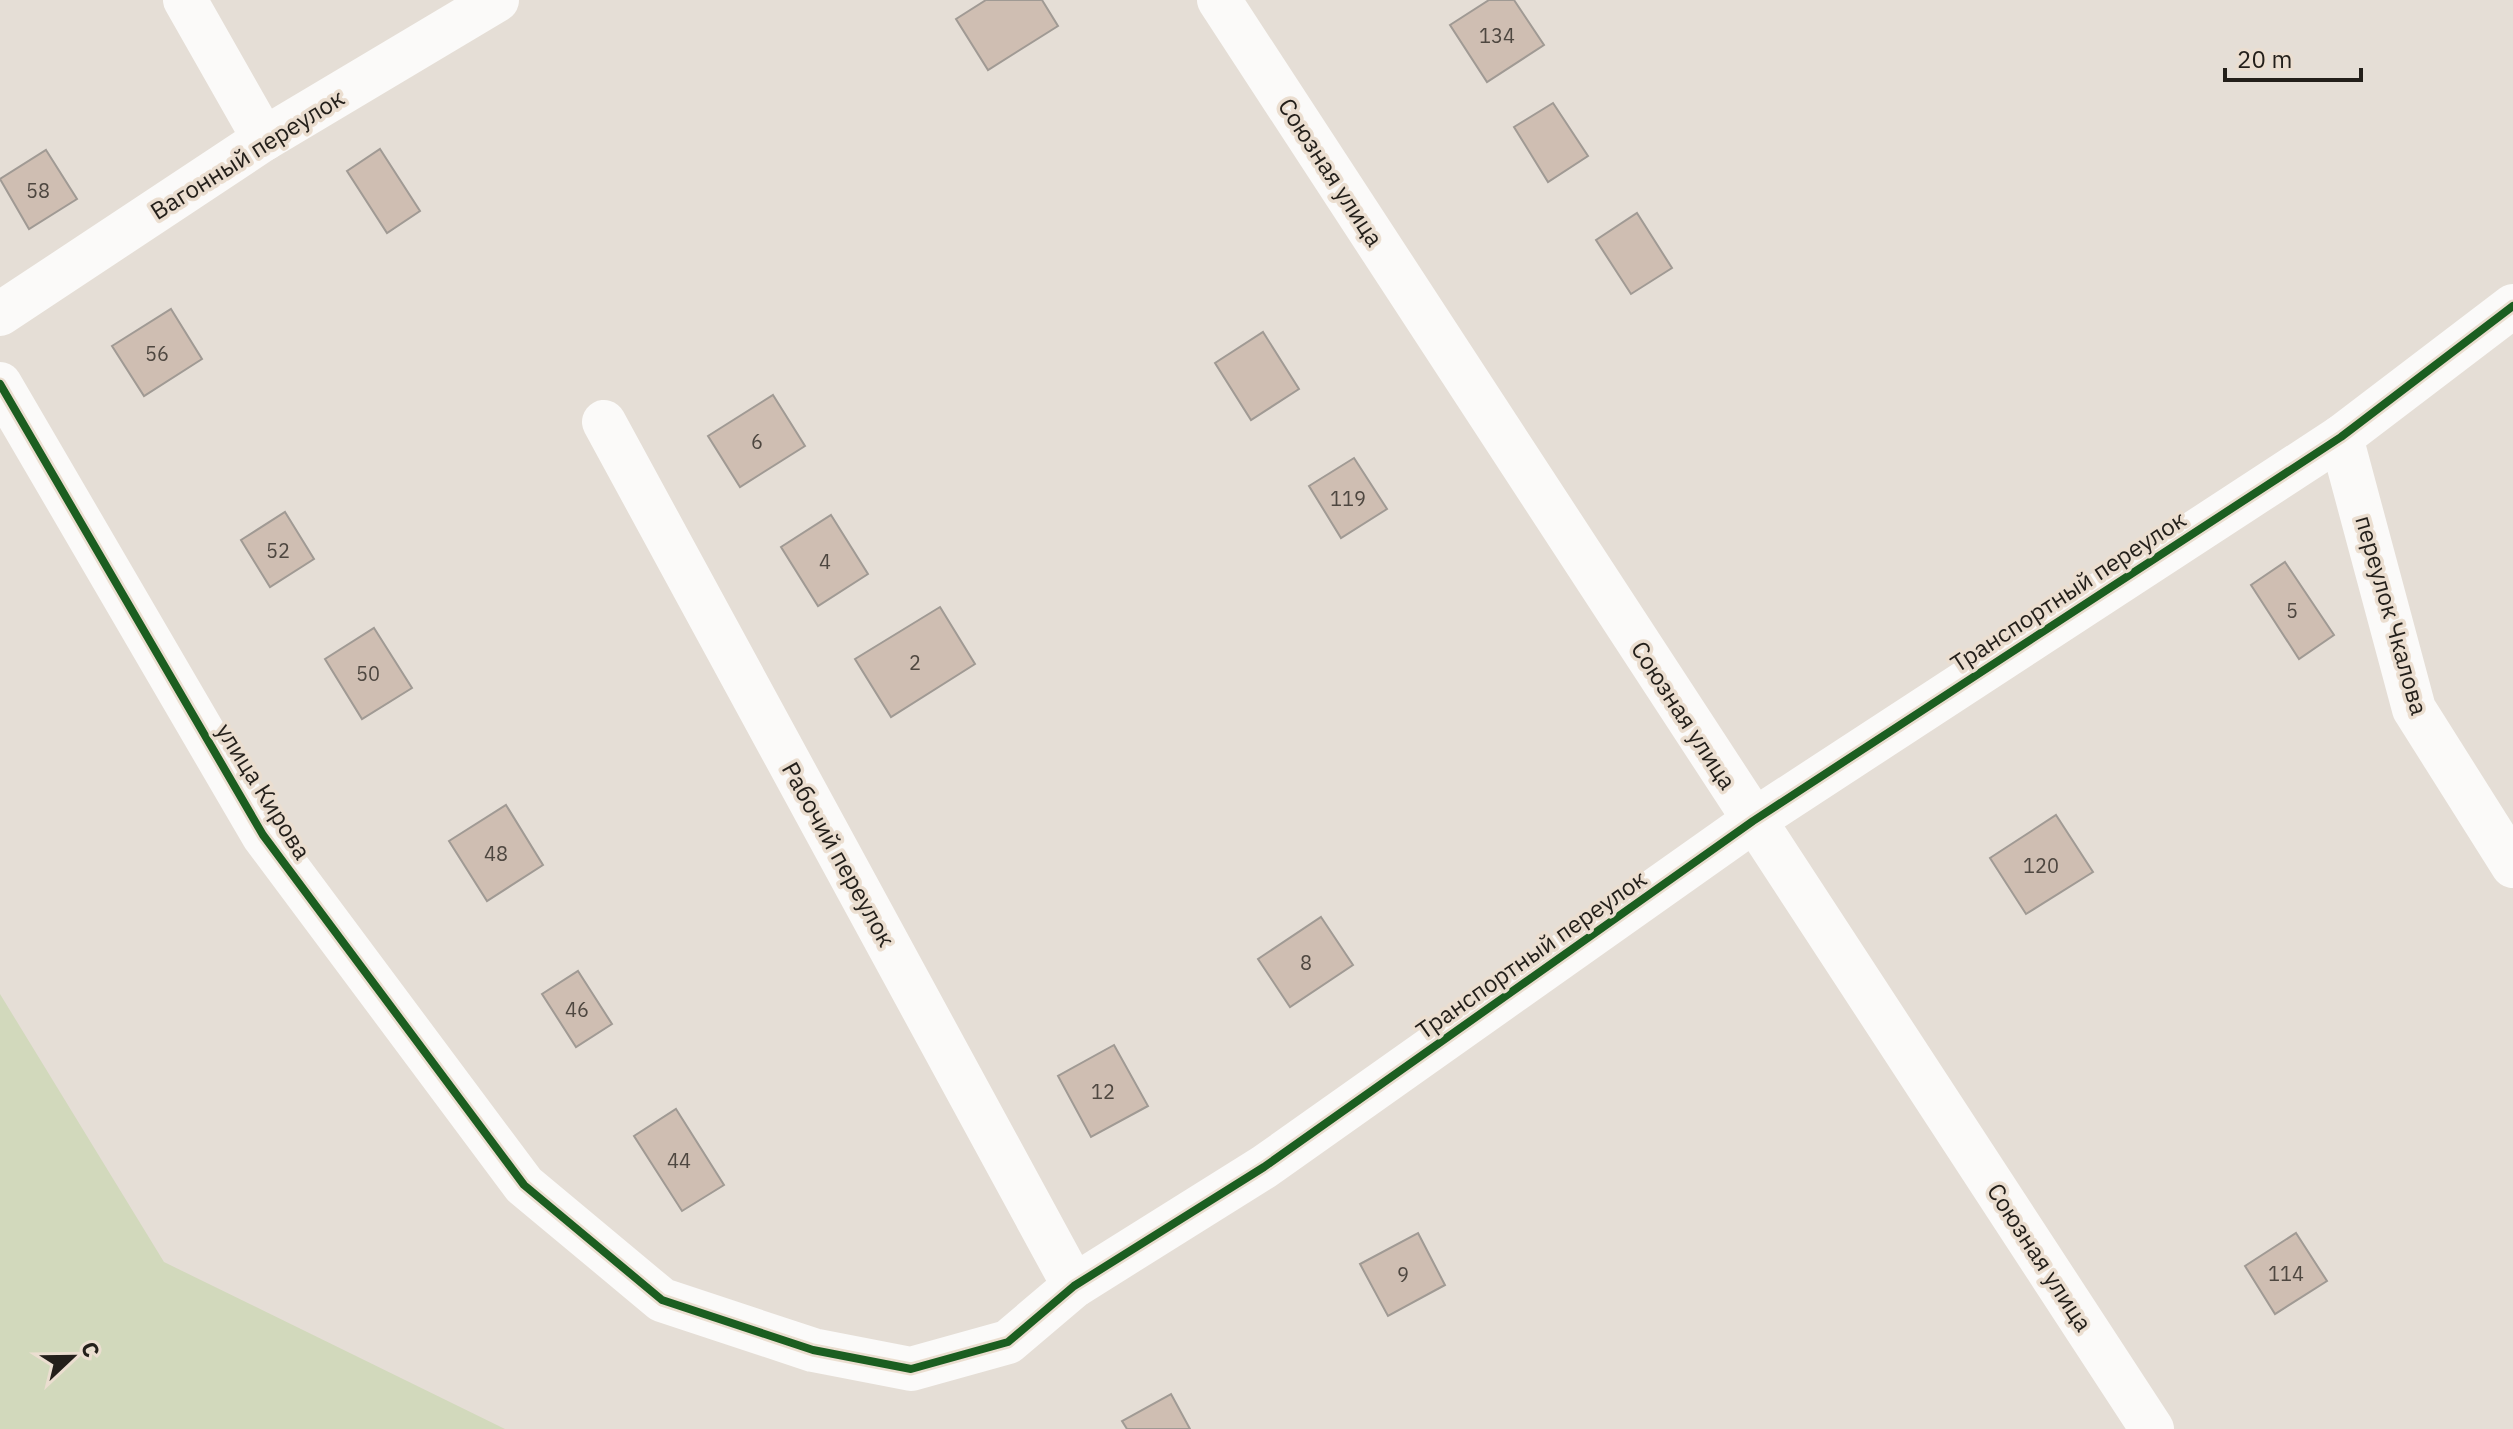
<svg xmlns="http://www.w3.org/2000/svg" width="2513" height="1429" font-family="'IBM Plex Sans',sans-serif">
  <rect width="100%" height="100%" fill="#e5ded6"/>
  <!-- green -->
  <polygon fill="#d2d9bc" points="0,994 164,1262 505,1429 0,1429"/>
  <!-- building -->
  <g fill="#cfbeb2" stroke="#a09a94" stroke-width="2">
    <polygon points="986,0 1042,0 1058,26 988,70 956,19"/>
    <polygon points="1489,0 1514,0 1544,45 1487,82 1450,25"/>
    <polygon points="1553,103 1588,156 1548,182 1514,127"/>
    <polygon points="380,149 420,211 387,233 347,171"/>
    <polygon points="46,150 77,199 29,229 0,179"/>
    <polygon points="1637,213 1672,268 1631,294 1596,240"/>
    <polygon points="171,309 202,359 144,396 112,346"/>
    <polygon points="1263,332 1299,389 1251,420 1215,363"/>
    <polygon points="773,395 805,446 740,487 708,436"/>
    <polygon points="1354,458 1387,509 1341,538 1309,486"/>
    <polygon points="285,512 314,559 270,587 241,540"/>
    <polygon points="831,515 868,574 818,606 781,547"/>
    <polygon points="2285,562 2334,635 2299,659 2251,585"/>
    <polygon points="940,607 975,664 891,717 855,659"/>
    <polygon points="374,628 412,688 362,719 325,659"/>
    <polygon points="506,805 543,865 487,901 449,841"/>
    <polygon points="2056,815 2093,872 2026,914 1990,858"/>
    <polygon points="1321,917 1353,965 1290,1007 1258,959"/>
    <polygon points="578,971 612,1024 576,1047 542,994"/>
    <polygon points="1114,1045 1148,1106 1091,1137 1058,1076"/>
    <polygon points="676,1109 724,1185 682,1211 634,1136"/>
    <polygon points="1418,1233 1445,1285 1388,1316 1360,1264"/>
    <polygon points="2296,1233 2327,1281 2275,1314 2245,1266"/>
    <polygon points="1171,1394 1190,1429 1127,1429 1122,1421"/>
  </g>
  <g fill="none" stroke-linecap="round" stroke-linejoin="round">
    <!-- minor -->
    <g stroke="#fbfaf9" stroke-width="44">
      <polyline points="185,0 264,139"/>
      <polyline points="1219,0 2152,1429"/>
      <polyline points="0,314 264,139 497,0"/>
      <polyline points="0,384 263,835 524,1185 662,1300 813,1350 911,1369 1008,1342 1074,1286 1264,1167 1753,821 2341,437 2513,306"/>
      <polyline points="604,422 1074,1286"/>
      <polyline points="2341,437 2414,709 2513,866"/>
    </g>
    <!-- cycleway casing -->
    <g stroke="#ebded0" stroke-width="13">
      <polyline id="cycleway" points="0,384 263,835 524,1185 662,1300 813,1350 911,1369 1008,1342 1074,1286 1264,1167 1753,821 2341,437 2513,306"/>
    </g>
    <!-- cycleway -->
    <use href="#cycleway" stroke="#1b5e20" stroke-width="8"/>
  </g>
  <g text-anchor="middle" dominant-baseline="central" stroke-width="7" stroke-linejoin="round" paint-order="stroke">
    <!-- number labels -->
    <g font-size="20" fill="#4e4740">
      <text x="1497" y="35">134</text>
      <text x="38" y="190">58</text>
      <text x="157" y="353">56</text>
      <text x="757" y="441">6</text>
      <text x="1348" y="498">119</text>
      <text x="278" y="550">52</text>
      <text x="825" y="561">4</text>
      <text x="2292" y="610">5</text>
      <text x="915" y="662">2</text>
      <text x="368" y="673">50</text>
      <text x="496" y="853">48</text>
      <text x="2041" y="865">120</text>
      <text x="1306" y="962">8</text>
      <text x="577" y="1009">46</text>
      <text x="1103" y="1091">12</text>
      <text x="679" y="1160">44</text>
      <text x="2286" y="1273">114</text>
      <text x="1403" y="1274">9</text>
    </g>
    <!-- street labels -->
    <g font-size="24" fill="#231f1a" stroke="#ebded0">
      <text transform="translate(247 154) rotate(-32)">Вагонный переулок</text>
      <text transform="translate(1331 172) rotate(57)">Союзная улица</text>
      <text transform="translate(2068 591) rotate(-33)">Транспортный переулок</text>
      <text transform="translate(2392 615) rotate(74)">переулок Чкалова</text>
      <text transform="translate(1684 715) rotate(57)">Союзная улица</text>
      <text transform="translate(264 791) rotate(58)">улица Кирова</text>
      <text transform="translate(839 854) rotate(61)">Рабочий переулок</text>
      <text transform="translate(1531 954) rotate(-35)">Транспортный переулок</text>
      <text transform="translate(2040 1257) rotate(57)">Союзная улица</text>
    </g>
  </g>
  <!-- north arrow -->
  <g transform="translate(72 1357) rotate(68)" stroke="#ebded0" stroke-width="6" paint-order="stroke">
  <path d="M0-6L14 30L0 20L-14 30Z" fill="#231f1a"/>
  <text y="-12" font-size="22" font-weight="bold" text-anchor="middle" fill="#231f1a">С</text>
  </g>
  <!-- scale -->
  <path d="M2225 68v12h136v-12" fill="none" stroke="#231f1a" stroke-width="4"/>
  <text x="2237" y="68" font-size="24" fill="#231f1a" stroke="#ebded0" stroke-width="6" paint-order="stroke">20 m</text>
</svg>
